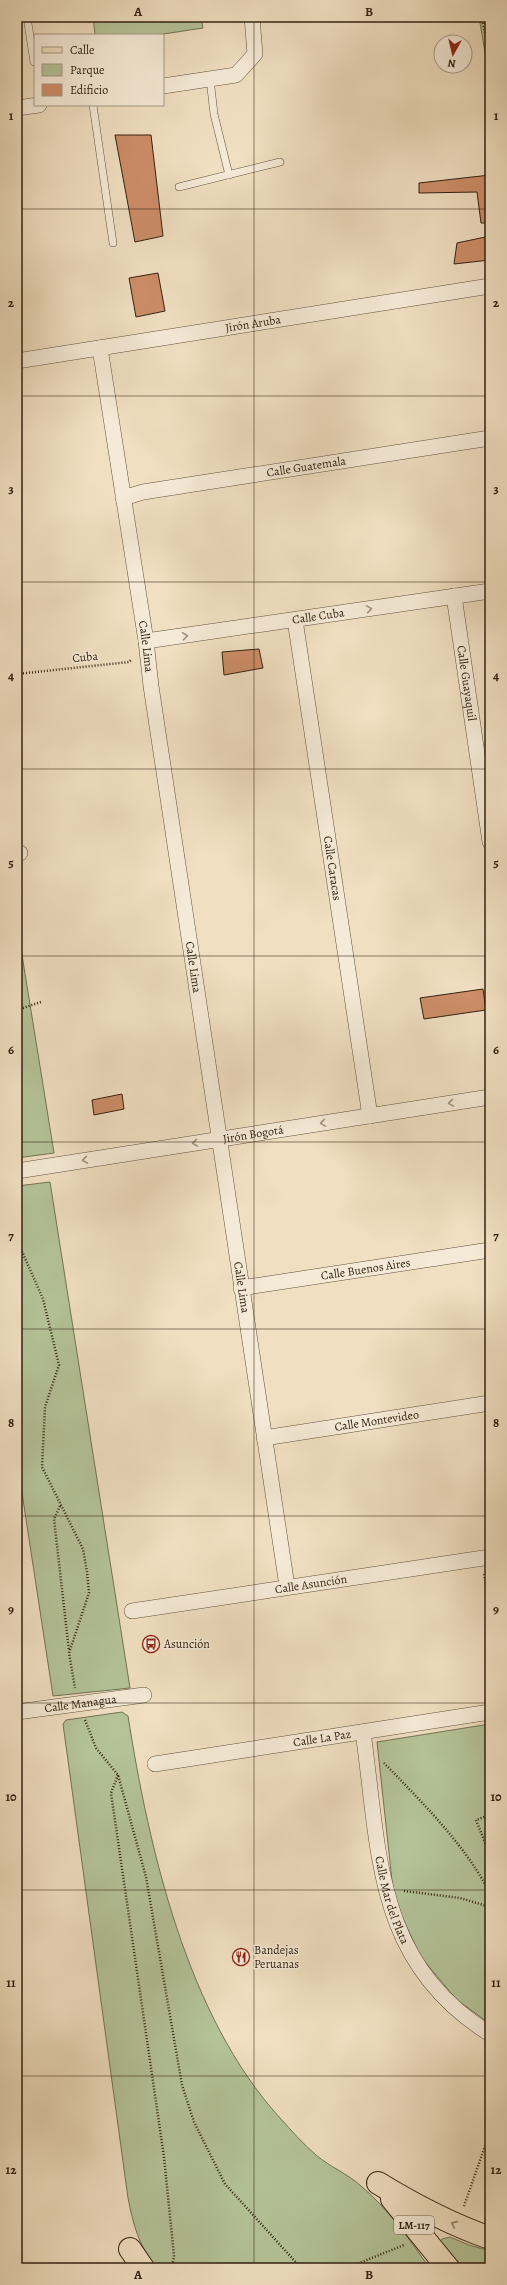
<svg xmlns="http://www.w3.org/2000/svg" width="507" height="2285" font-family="Alegreya,serif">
  <rect width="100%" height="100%" fill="#f0dfc1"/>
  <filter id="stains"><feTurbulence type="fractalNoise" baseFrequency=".005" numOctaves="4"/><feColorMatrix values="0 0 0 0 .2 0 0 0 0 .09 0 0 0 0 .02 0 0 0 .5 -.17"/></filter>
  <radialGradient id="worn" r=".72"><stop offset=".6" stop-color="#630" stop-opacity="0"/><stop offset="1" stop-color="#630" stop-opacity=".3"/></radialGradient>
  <!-- green -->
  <g fill="#b4c398" stroke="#737254">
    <polygon points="93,17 201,17 203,28 157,35 95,35"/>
    <polygon points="479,17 490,17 490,82"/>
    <polygon points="17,924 54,1153 17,1158"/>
    <polygon points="50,1182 130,1688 53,1696 17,1460 17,1186"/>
    <path d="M122 1712 128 1716C149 1849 187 2016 280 2118 291 2130 303 2144 316 2155 330 2167 348 2174 361 2186 388 2209 408 2237 428 2266L421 2268H156C139 2246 133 2224 128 2198L63 1724 66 1720Z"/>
    <polygon points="490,1724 490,2024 456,1999 420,1956 394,1899 377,1742"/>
    <polygon points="450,2237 469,2245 490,2251 490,2268 466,2268 437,2244 442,2239"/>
  </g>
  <!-- building -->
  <g fill="#cd8e69" stroke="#322211">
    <polygon points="115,135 151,135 163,236 135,242"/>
    <polygon points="490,175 490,223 481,223 477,192 419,193 419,183"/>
    <polygon points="490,236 490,260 454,264 457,243"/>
    <polygon points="158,273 165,311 136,317 129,278"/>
    <polygon points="259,649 263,668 224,675 222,652"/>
    <polygon points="483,989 486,1010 424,1019 420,998"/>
    <polygon points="122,1094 124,1109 94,1115 92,1100"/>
  </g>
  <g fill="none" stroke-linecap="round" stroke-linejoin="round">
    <!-- service casing -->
    <g stroke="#62513d" stroke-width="8">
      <g id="service">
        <polyline points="27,17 34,62"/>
        <polyline points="210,79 214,114 229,175"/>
        <polyline points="93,105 113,243"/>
        <polyline points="179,187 280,162"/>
      </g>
    </g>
    <!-- minor casing -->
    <g stroke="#62513d" stroke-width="16">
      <g id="minor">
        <polyline points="163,86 236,75 255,54 252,17"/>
        <polyline points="17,108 39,105"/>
        <path id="s1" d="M100 348 146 641 151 686 287 1586"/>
        <path id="s2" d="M17 361 490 286"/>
        <path id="s3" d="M123 498 143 492 490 438"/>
        <path id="s4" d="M454 596 490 842"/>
        <path id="s5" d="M295 620 370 1116"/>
        <path id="s6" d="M146 641 490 591"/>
        <polyline points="17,853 20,853"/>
        <path id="s7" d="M17 1171 490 1097"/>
        <path id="s8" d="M241 1288 490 1250"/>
        <path id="s9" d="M264 1438 490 1403"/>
        <path id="s10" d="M132 1611 490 1557"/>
        <path id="s11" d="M17 1712 144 1695"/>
        <path id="s12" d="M363 1732C380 1852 374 1962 490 2034"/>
        <path id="s13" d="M155 1764 490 1712"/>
      </g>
    </g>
    <!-- primary casing -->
    <g stroke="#322211" stroke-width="24">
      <g id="primary">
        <path d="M378 2183C414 2205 450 2224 490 2238"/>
        <polyline points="392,2199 448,2268"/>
        <polyline points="130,2249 143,2268"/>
      </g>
    </g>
    <!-- path -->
    <g stroke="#322211" stroke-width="2.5" stroke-dasharray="1 2" stroke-linecap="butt">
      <polyline points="487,17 482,20 490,52"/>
      <polyline points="17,674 129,662 132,659"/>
      <polyline points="17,999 20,1009 17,1023"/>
      <polyline points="20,1009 41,1002"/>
      <polyline points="17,1240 43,1299 59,1365 45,1407 42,1467 83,1549 87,1572 89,1593 69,1653 75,1688"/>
      <polyline points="60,1506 54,1519 69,1651"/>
      <polyline points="484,1574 490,1608"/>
      <polyline points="85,1720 96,1748 118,1775 146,1877 182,2085 194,2122 225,2184 301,2268"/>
      <path d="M384 1763C418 1798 463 1843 486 1886 489 1892 488 1901 489 1907"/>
      <polyline points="118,1775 111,1793 164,2157 174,2256 172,2268"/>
      <polyline points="490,1815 476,1820 490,1855"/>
      <polyline points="487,1887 490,1864"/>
      <polyline points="404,1891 460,1898 490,1907"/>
      <polyline points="464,2206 490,2132"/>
      <polyline points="347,2268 404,2245"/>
    </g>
    <!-- service -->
    <use href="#service" stroke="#f5ead7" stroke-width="7"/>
    <!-- minor -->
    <use href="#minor" stroke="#f5ead7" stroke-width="15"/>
    <!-- primary -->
    <use href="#primary" stroke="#f0dfc1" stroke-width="22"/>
  </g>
  <!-- one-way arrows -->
  <defs><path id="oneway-chevron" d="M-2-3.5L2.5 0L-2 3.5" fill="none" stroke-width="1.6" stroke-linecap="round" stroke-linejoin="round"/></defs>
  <g stroke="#9d907e">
    <use href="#oneway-chevron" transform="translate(369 609) rotate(-9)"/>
    <use href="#oneway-chevron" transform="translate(185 636) rotate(-8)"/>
    <use href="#oneway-chevron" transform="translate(451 1103) rotate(171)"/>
    <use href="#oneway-chevron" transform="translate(323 1123) rotate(171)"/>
    <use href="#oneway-chevron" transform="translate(195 1143) rotate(171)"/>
    <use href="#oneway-chevron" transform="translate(85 1160) rotate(171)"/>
  </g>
  <use stroke="#918069" href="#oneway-chevron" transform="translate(454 2224) rotate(-156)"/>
  <!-- grid -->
  <path fill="none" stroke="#322211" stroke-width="1" stroke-opacity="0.55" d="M254 17V2268M17 209H490M17 396H490M17 582H490M17 769H490M17 956H490M17 1142H490M17 1329H490M17 1516H490M17 1703H490M17 1890H490M17 2076H490"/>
  <!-- icons -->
  <defs>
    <g id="bus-ring" transform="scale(0.9)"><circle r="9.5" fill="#f5ead7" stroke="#8f2418" stroke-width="1.5"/><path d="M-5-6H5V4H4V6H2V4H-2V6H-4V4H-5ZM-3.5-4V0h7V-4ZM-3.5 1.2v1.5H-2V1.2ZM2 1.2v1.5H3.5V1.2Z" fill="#8f2418"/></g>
    <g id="restaurant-ring" transform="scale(0.9)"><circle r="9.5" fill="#f5ead7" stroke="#8f2418" stroke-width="1.5"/><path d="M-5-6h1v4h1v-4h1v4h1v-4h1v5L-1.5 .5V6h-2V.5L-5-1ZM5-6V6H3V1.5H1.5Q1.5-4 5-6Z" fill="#8f2418"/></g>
  </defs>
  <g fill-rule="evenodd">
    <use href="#bus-ring" x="151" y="1644"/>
    <use href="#restaurant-ring" x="241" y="1957"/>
  </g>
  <g text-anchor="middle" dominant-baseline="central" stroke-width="3" stroke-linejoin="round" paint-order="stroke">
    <!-- shield labels -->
    <rect fill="#f5ead7" stroke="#6c5e4c" stroke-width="1" x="394" y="2216" width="40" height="18" rx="3"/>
    <g font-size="11" font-weight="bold" fill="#322211">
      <text x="414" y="2225">LM-117</text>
    </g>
    <!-- street labels -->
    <g font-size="12" fill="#322211" stroke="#f5ead7">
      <text stroke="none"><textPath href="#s2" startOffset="239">Jirón Aruba</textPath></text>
      <text stroke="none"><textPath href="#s3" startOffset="186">Calle Guatemala</textPath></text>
      <text stroke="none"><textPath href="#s6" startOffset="174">Calle Cuba</textPath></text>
      <text stroke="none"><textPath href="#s1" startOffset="302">Calle Lima</textPath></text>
      <text transform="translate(85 657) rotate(-6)">Cuba</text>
      <text stroke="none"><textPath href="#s4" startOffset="88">Calle Guayaquil</textPath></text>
      <text stroke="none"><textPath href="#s5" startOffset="251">Calle Caracas</textPath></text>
      <text stroke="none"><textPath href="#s1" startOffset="626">Calle Lima</textPath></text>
      <text stroke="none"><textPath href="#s7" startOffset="239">Jirón Bogotá</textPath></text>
      <text stroke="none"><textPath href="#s8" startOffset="126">Calle Buenos Aires</textPath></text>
      <text stroke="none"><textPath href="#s1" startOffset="950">Calle Lima</textPath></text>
      <text stroke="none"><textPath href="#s9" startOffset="114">Calle Montevideo</textPath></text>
      <text stroke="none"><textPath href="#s10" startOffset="181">Calle Asunción</textPath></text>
      <text stroke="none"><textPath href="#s11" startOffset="64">Calle Managua</textPath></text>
      <text stroke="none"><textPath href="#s13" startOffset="169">Calle La Paz</textPath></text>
      <text stroke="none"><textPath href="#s12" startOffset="171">Calle Mar del Plata</textPath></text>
    </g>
    <!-- poi labels -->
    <g font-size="12" fill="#322211" stroke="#f5ead7" text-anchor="start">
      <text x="164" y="1644">Asunción</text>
      <text x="254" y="1950">Bandejas<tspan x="254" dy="14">Peruanas</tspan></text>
    </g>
  </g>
  <!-- margin -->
  <rect width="507" height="2285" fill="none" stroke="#f0dfc1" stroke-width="44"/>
  <!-- legend -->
  <rect x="34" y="34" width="130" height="72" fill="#f5ead7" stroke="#a79a88"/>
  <rect x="42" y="47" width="20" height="6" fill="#f0dfc1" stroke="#a79a88"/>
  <text x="70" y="54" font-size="12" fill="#322211">Calle</text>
  <rect x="42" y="64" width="20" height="12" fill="#b4c398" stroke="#a79a88"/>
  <text x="70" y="74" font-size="12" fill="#322211">Parque</text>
  <rect x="42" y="84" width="20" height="12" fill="#cd8e69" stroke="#a79a88"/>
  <text x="70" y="94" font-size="12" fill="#322211">Edificio</text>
  <!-- north arrow -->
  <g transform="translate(453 54) rotate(188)"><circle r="19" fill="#f5ead7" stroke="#a79a88"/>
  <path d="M0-3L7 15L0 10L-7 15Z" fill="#8f2418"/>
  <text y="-6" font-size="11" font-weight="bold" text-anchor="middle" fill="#322211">N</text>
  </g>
  <rect x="22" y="22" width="463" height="2241" fill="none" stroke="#322211" stroke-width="1.5"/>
  <g font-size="13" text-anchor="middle" font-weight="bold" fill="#322211">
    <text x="138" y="16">A</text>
    <text x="369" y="16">B</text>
    <text x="11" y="120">1</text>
    <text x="496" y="120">1</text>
    <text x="11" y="307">2</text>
    <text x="496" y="307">2</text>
    <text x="11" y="493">3</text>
    <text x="496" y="493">3</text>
    <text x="11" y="680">4</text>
    <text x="496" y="680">4</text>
    <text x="11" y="867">5</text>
    <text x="496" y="867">5</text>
    <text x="11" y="1054">6</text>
    <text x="496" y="1054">6</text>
    <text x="11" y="1240">7</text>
    <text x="496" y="1240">7</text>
    <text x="11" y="1427">8</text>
    <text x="496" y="1427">8</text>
    <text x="11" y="1614">9</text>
    <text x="496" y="1614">9</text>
    <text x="11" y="1801">10</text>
    <text x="496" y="1801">10</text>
    <text x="11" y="1987">11</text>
    <text x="496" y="1987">11</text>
    <text x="11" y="2174">12</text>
    <text x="496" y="2174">12</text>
    <text x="138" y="2279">A</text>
    <text x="369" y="2279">B</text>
  </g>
  <rect width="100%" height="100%" filter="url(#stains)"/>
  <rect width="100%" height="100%" fill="url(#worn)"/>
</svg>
